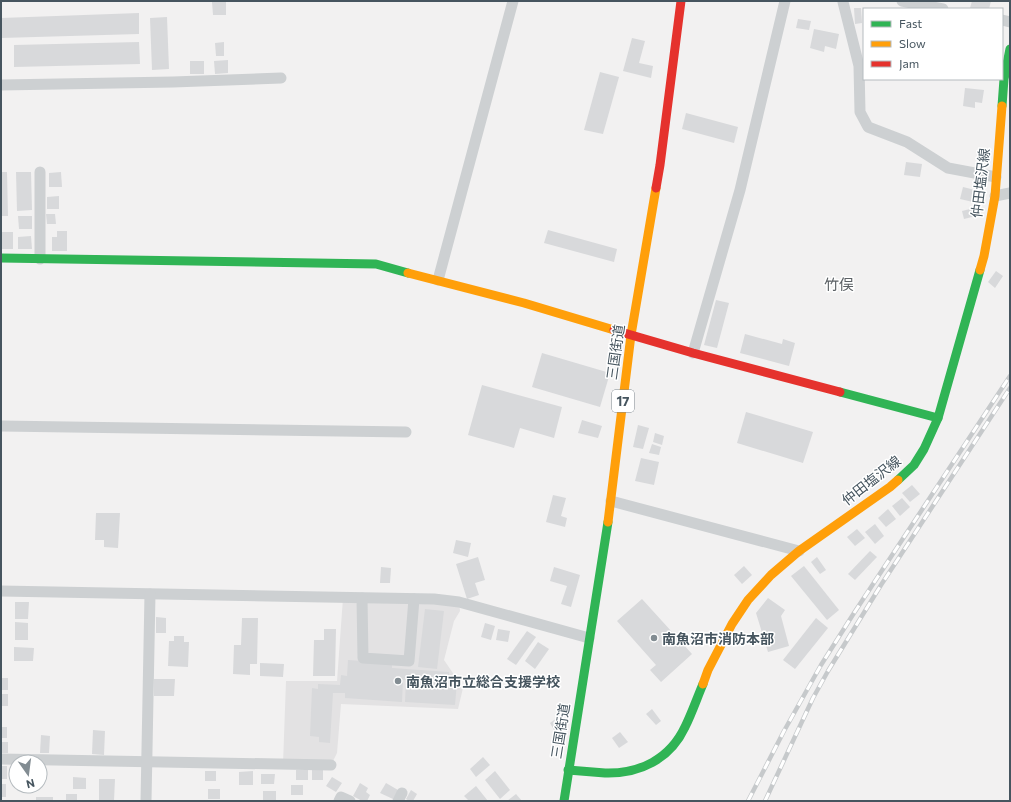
<svg xmlns="http://www.w3.org/2000/svg" width="1011" height="802" font-family="Commissioner,'Noto Sans JP',sans-serif">
  <rect width="100%" height="100%" fill="#f2f1f1"/>
  <!-- education -->
  <polygon fill="#e3e2e3" points="343,598 459,602 460,611 454,621 444,660 463,688 458,709 341,704 337,753 331,765 283,764 286,681 337,681"/>
  <!-- building -->
  <g fill="#d8d9db">
    <polygon points="972,1 991,1 989,9 977,9 970,8"/>
    <polygon points="212,2 226,2 226,15 213,15"/>
    <polygon points="854,8 861,8 862,23 855,24"/>
    <polygon points="139,13 139,34 1,38 1,18"/>
    <polygon points="167,17 169,69 152,70 150,18"/>
    <polygon points="798,19 811,21 809,30 796,28"/>
    <polygon points="814,29 839,34 836,49 825,46 824,52 810,48"/>
    <polygon points="632,38 645,41 639,63 653,66 651,78 623,71"/>
    <polygon points="139,42 140,64 14,67 14,45"/>
    <polygon points="224,42 224,56 216,56 215,43"/>
    <polygon points="228,60 228,73 215,74 214,61"/>
    <rect x="190" y="61" width="14" height="13"/>
    <polygon points="600,72 619,77 603,134 584,130"/>
    <polygon points="965,88 984,90 982,103 975,102 975,108 963,106"/>
    <polygon points="686,113 738,127 734,143 682,129"/>
    <polygon points="906,162 922,164 920,177 904,175"/>
    <polygon points="1,172 7,172 8,216 1,216"/>
    <polygon points="16,172 31,172 32,210 17,211"/>
    <polygon points="61,172 62,187 49,187 49,173"/>
    <polygon points="963,187 975,190 973,202 960,199"/>
    <polygon points="59,196 59,209 47,209 47,197"/>
    <polygon points="978,207 980,215 964,219 962,211"/>
    <polygon points="46,214 55,214 56,224 47,224"/>
    <polygon points="18,216 32,216 32,229 19,229"/>
    <polygon points="548,230 617,249 614,262 544,243"/>
    <polygon points="57,231 67,231 67,251 52,251 52,237 57,237"/>
    <rect x="1" y="232" width="12" height="17"/>
    <polygon points="31,236 32,249 18,249 18,237"/>
    <polygon points="996,271 1003,276 995,288 988,282"/>
    <polygon points="716,300 729,303 717,348 704,345"/>
    <polygon points="745,334 782,344 783,339 795,343 789,366 740,353"/>
    <polygon points="542,353 610,373 600,407 532,387"/>
    <polygon points="482,385 562,407 554,438 520,428 514,448 468,435"/>
    <polygon points="746,412 813,432 803,463 737,443"/>
    <polygon points="582,420 602,426 598,438 578,433"/>
    <polygon points="638,425 649,428 643,449 633,447"/>
    <polygon points="655,433 664,436 662,445 653,442"/>
    <polygon points="652,444 661,447 659,455 649,453"/>
    <polygon points="641,458 659,462 654,485 635,481"/>
    <polygon points="912,485 920,494 910,502 902,493"/>
    <polygon points="553,495 566,498 561,516 567,518 565,527 546,522"/>
    <polygon points="902,498 910,507 900,516 892,506"/>
    <polygon points="888,509 896,519 886,527 878,518"/>
    <polygon points="96,513 120,513 118,548 104,547 104,540 95,540"/>
    <polygon points="875,524 884,536 875,544 865,532"/>
    <polygon points="857,529 865,538 855,546 847,537"/>
    <polygon points="456,540 471,543 468,557 453,553"/>
    <polygon points="870,551 877,557 855,580 848,574"/>
    <polygon points="478,557 485,580 475,583 479,595 467,599 456,564"/>
    <polygon points="817,557 826,570 820,574 811,562"/>
    <polygon points="744,566 752,575 742,584 734,575"/>
    <polygon points="804,566 839,610 827,620 791,576"/>
    <polygon points="381,567 391,568 390,583 380,583"/>
    <polygon points="554,567 580,575 571,607 561,604 567,586 550,581"/>
    <polygon points="768,598 785,610 781,616 789,646 768,652 756,613"/>
    <polygon points="642,599 692,654 661,682 650,670 656,665 617,621"/>
    <polygon points="15,602 29,602 28,619 15,619"/>
    <polygon points="425,609 444,611 437,669 418,667"/>
    <polygon points="156,617 166,618 166,633 156,633"/>
    <polygon points="242,618 258,618 257,664 250,664 250,675 233,674 234,645 241,645"/>
    <polygon points="816,618 828,628 795,669 783,660"/>
    <polygon points="15,622 28,623 28,640 15,640"/>
    <polygon points="485,623 495,626 491,640 481,637"/>
    <polygon points="324,629 336,629 335,676 313,676 314,640 324,640"/>
    <polygon points="498,629 510,631 508,642 496,640"/>
    <polygon points="527,631 536,637 516,665 507,659"/>
    <polygon points="174,636 184,636 184,642 189,642 188,667 168,666 169,641 174,641"/>
    <polygon points="538,642 549,649 535,669 525,661"/>
    <polygon points="14,647 34,648 33,661 14,661"/>
    <polygon points="348,660 392,663 392,668 449,672 448,682 457,682 455,705 405,702 406,680 403,680 402,702 345,698 345,693 333,693 330,743 319,742 319,737 310,736 312,688 318,689 318,684 340,685 341,675 347,676"/>
    <polygon points="260,663 284,664 283,677 260,676"/>
    <rect x="1" y="678" width="7" height="12"/>
    <polygon points="154,679 175,679 174,696 154,696"/>
    <rect x="1" y="694" width="7" height="12"/>
    <polygon points="652,709 661,721 656,725 646,714"/>
    <polygon points="557,718 562,726 554,730 550,723"/>
    <rect x="1" y="727" width="6" height="11"/>
    <polygon points="93,730 105,731 104,755 92,754"/>
    <polygon points="620,732 628,742 619,748 612,738"/>
    <polygon points="41,735 50,736 49,753 40,753"/>
    <rect x="1" y="742" width="7" height="11"/>
    <polygon points="483,757 490,765 476,777 470,769"/>
    <rect x="1" y="766" width="6" height="13"/>
    <rect x="296" y="770" width="12" height="10"/>
    <rect x="312" y="770" width="11" height="10"/>
    <rect x="205" y="771" width="11" height="10"/>
    <polygon points="253,771 253,785 239,785 239,772"/>
    <polygon points="495,771 510,790 500,799 485,780"/>
    <polygon points="261,774 275,774 274,784 261,784"/>
    <polygon points="73,777 86,778 86,789 73,789"/>
    <polygon points="332,777 342,783 336,792 326,786"/>
    <polygon points="99,779 115,779 114,801 99,801"/>
    <polygon points="360,783 368,788 366,792 370,795 367,801 362,801 353,796"/>
    <polygon points="386,783 398,790 393,799 380,793"/>
    <rect x="1" y="784" width="5" height="13"/>
    <rect x="291" y="785" width="12" height="10"/>
    <polygon points="476,786 488,801 469,801 464,796"/>
    <rect x="208" y="789" width="12" height="10"/>
    <polygon points="411,790 417,794 413,801 409,801 406,799"/>
    <rect x="263" y="791" width="13" height="10"/>
    <rect x="66" y="794" width="11" height="7"/>
    <polygon points="516,794 522,801 507,801"/>
    <rect x="36" y="797" width="17" height="4"/>
  </g>
  <g fill="none" stroke-linecap="round" stroke-linejoin="round">
    <!-- street -->
    <g stroke="#cdd0d2" stroke-width="11">
      <polyline points="902,1 943,9"/>
      <polyline points="843,2 859,66 860,112 868,127 907,142 948,168 996,177"/>
      <polyline points="1002,20 1010,22"/>
      <polyline points="1,85 173,82 281,78"/>
      <polyline points="40,172 40,259"/>
      <polyline points="995,196 1010,193"/>
      <polyline points="438,280 513,1"/>
      <polyline points="693,353 740,190 785,1"/>
      <polyline points="1,426 406,432"/>
      <polyline points="611,501 799,551"/>
      <polyline points="1,591 434,599 459,602 589,638"/>
      <polyline points="362,598 363,658 409,661 414,599"/>
      <polyline points="1,759 331,765"/>
      <polyline points="146,801 150,594"/>
      <polyline points="339,801 341,797 350,801"/>
      <polyline points="398,801 402,793"/>
    </g>
    <!-- fast -->
    <g stroke="#30b455" stroke-width="9">
      <polyline points="1002,106 1004,79 1010,49"/>
      <polyline points="1,258 376,264 408,273"/>
      <polyline points="840,392 938,418"/>
      <polyline points="898,480 914,465 924,449 938,418 980,270"/>
      <path d="M568 770C580 771 593 772 605 773 640 774 670 759 685 727 692 713 697 698 703 684"/>
      <polyline points="564,801 608,522"/>
    </g>
    <!-- slow -->
    <g stroke="#ff9f0a" stroke-width="9">
      <polyline points="980,270 984,256 995,196 1002,106"/>
      <polyline points="408,273 524,303 614,330"/>
      <polyline points="608,522 631,335 656,188"/>
      <polyline points="703,684 708,670 732,624 748,600 771,575 799,551 890,487 898,480"/>
    </g>
    <!-- jam -->
    <g stroke="#e5322d" stroke-width="9">
      <polyline points="656,188 660,165 681,1"/>
      <polyline points="614,330 693,353 840,392"/>
    </g>
    <!-- rail casing -->
    <g stroke="#c6c9cb" stroke-width="4.5">
      <g id="rail">
        <polyline points="748,801 784,731 821,665 854,613 1010,376"/>
        <polyline points="765,801 813,698 828,671 881,585 1010,388"/>
      </g>
    </g>
    <!-- rail -->
    <use href="#rail" stroke="#fff" stroke-width="3" stroke-dasharray="9" stroke-linecap="butt"/>
  </g>
  <!-- markers -->
  <g fill="#828c92" stroke="#fff" stroke-width="1.5">
    <circle cx="654" cy="638" r="4"/>
    <circle cx="398" cy="681" r="4"/>
  </g>
  <g text-anchor="middle" dominant-baseline="central" stroke-width="3" stroke-linejoin="round" paint-order="stroke">
    <!-- shield labels -->
    <rect fill="#fff" stroke="#7e888f" stroke-width="1" x="612" y="390" width="22" height="22" rx="3"/>
    <g font-size="13" font-weight="bold" fill="#46555f">
      <text x="623" y="401">17</text>
    </g>
    <!-- street labels -->
    <g font-size="14" fill="#46555f" stroke="#fff">
      <text transform="translate(980 183) rotate(-83)">仲田塩沢線</text>
      <text transform="translate(615 352) rotate(-82)">三国街道</text>
      <text transform="translate(871 480) rotate(-38)">仲田塩沢線</text>
      <text transform="translate(560 731) rotate(-81)">三国街道</text>
    </g>
    <!-- poi labels -->
    <g font-size="14" font-weight="bold" fill="#46555f" stroke="#fff" text-anchor="start">
      <text x="662" y="638">南魚沼市消防本部</text>
      <text x="406" y="681">南魚沼市立総合支援学校</text>
    </g>
    <!-- neighbourhood labels -->
    <g font-size="15" fill="#5c6165" stroke="#fff">
      <text x="839" y="284">竹俣</text>
    </g>
  </g>
  <!-- border -->
  <rect width="1011" height="802" fill="none" stroke="#46555f" stroke-width="4"/>
  <!-- legend -->
  <rect x="863" y="8" width="140" height="72" fill="#ffffff" stroke="#b5bbbf"/>
  <rect x="871" y="21" width="20" height="6" fill="#30b455" stroke="#b5bbbf"/>
  <text x="899" y="28" font-size="12" fill="#46555f">Fast</text>
  <rect x="871" y="41" width="20" height="6" fill="#ff9f0a" stroke="#b5bbbf"/>
  <text x="899" y="48" font-size="12" fill="#46555f">Slow</text>
  <rect x="871" y="61" width="20" height="6" fill="#e5322d" stroke="#b5bbbf"/>
  <text x="899" y="68" font-size="12" fill="#46555f">Jam</text>
  <!-- north arrow -->
  <g transform="translate(28 774) rotate(166)"><circle r="19" fill="#ffffff" stroke="#b5bbbf"/>
  <path d="M0-3L7 15L0 10L-7 15Z" fill="#828c92"/>
  <text y="-6" font-size="11" font-weight="bold" text-anchor="middle" fill="#46555f">N</text>
  </g>
</svg>
